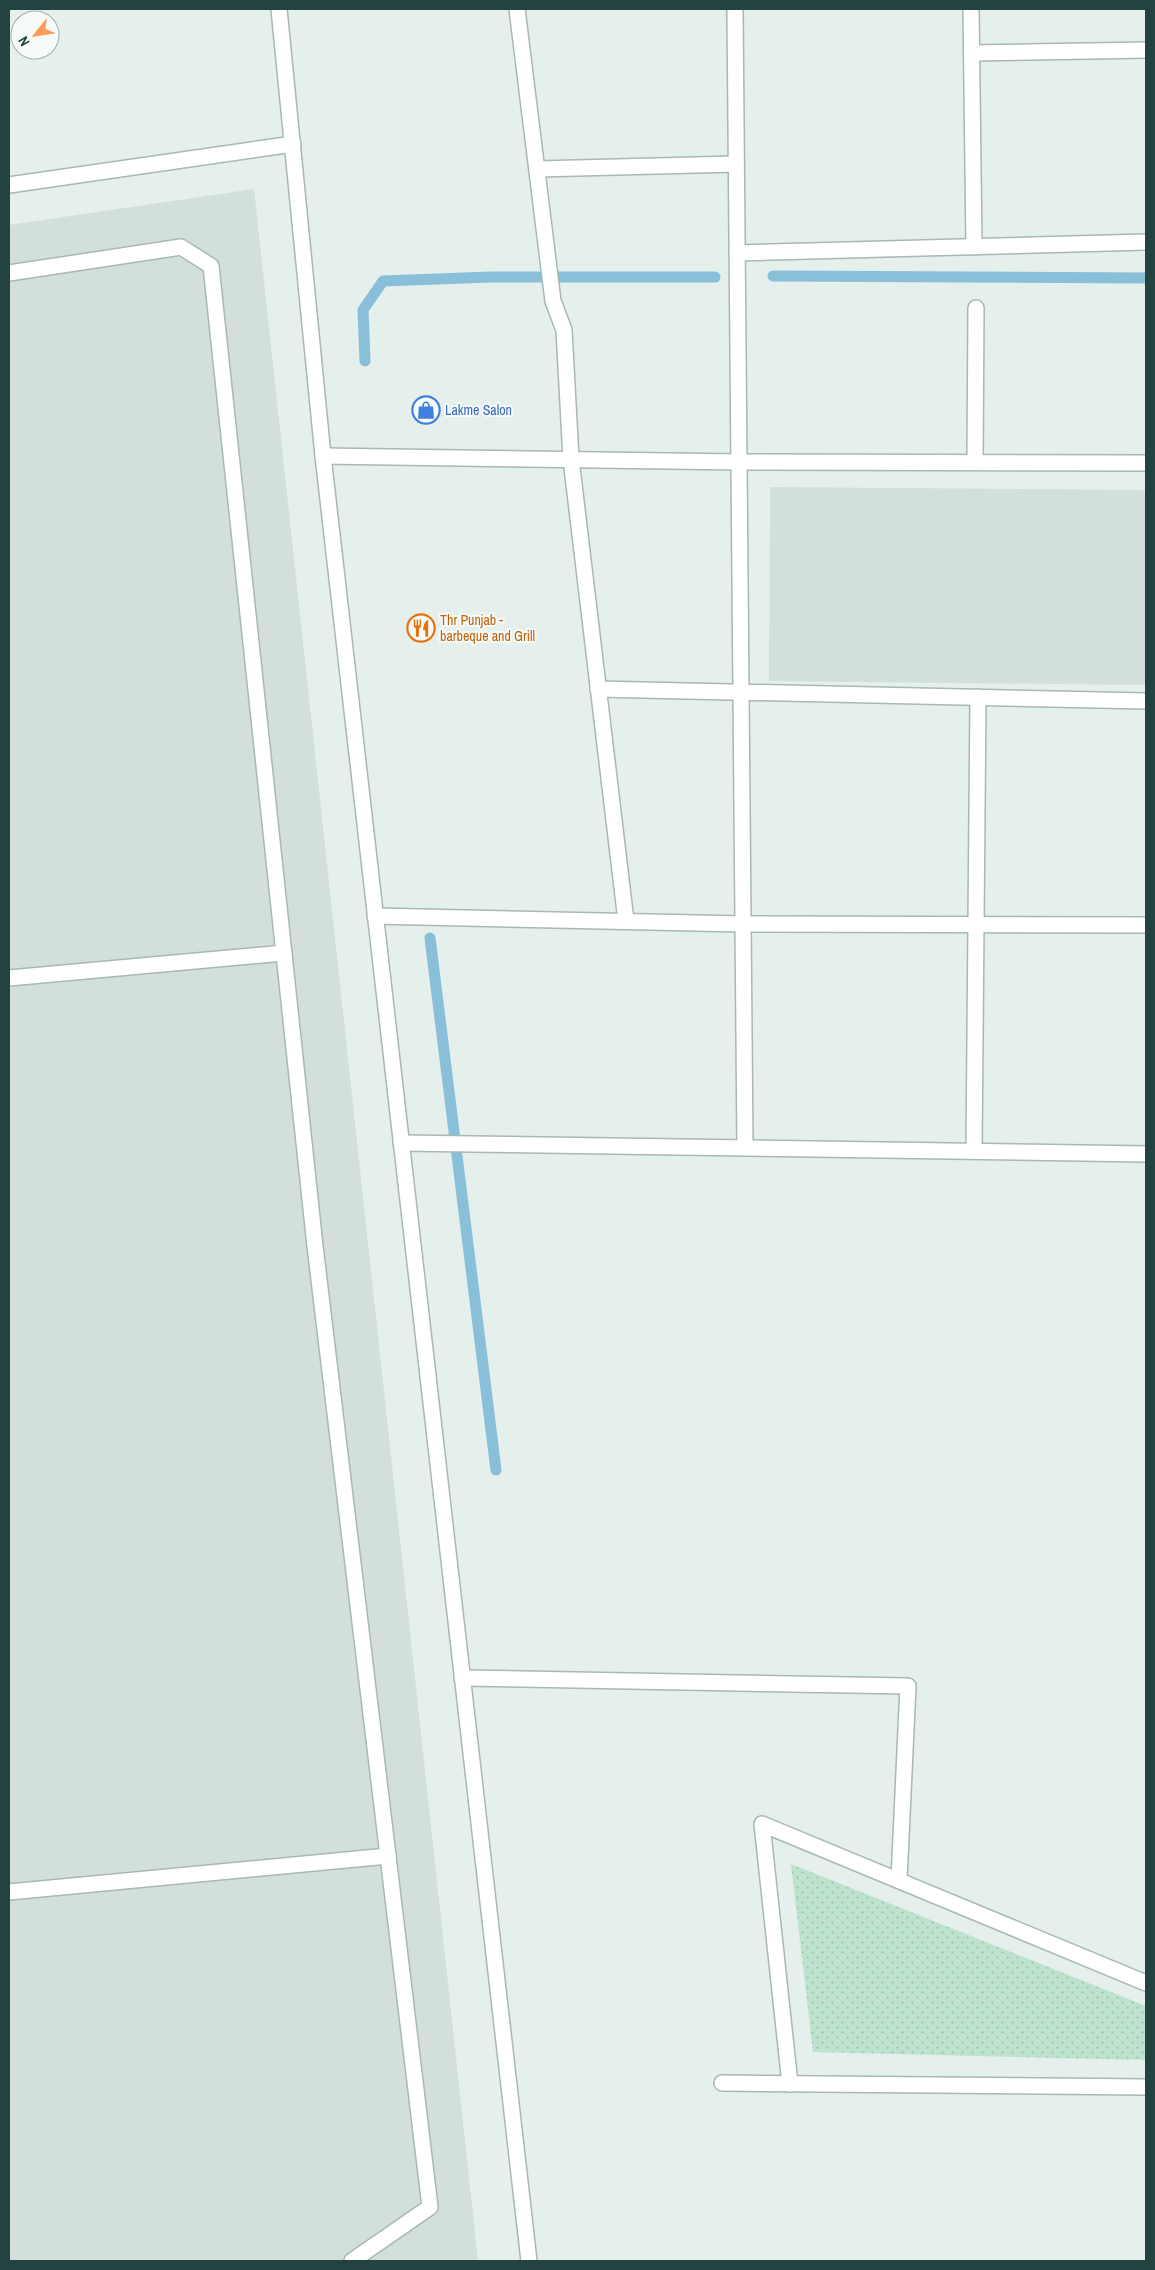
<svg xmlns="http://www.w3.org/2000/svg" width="1155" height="2270" font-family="'Archivo Narrow',sans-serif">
  <defs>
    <pattern id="park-dots" width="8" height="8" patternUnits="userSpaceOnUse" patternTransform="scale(1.25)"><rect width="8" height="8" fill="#bde2cd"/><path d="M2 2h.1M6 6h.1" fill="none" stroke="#a2c3b1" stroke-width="1.8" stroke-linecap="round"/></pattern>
  </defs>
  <rect width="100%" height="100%" fill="#e5efec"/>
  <!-- built -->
  <g fill="#d3dfdc">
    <polygon points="254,189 478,2261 9,2261 9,225"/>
    <polygon points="770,487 1146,490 1146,685 769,681"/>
  </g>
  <!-- park -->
  <polygon fill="url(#park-dots)" points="791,1864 1146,2006 1146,2060 813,2052"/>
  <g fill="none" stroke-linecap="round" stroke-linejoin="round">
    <!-- stream -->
    <g stroke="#89bfd8" stroke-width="11">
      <polyline points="773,276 1146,278"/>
      <polyline points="365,361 363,310 383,281 490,277 715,277"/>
      <polyline points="430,938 496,1470"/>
    </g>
    <!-- minor casing -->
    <g stroke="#a7b8b5" stroke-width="18">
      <g id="minor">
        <polyline points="279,9 323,456 529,2261"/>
        <polyline points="517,9 553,301 564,330 571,459 626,921"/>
        <polyline points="735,9 745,1148"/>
        <polyline points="971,9 974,247"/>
        <polyline points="972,53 1146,50"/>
        <polyline points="537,169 736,164"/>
        <polyline points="9,185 293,144"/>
        <polyline points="737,253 1146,242"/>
        <polyline points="9,273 181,247 211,266 315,1246 430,2207 352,2261"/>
        <polyline points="323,456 740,462 1146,463"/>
        <polyline points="975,462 976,308"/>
        <polyline points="598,689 1146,701"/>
        <polyline points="375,916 743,924 1146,925"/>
        <polyline points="9,978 284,953"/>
        <polyline points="401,1143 1146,1154"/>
        <polyline points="974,1151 978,697"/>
        <polyline points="462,1678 908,1686 899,1880"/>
        <polyline points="9,1892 388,1856"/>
        <polyline points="722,2083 1146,2087"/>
        <polyline points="790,2084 762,1824 1146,1983"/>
      </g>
    </g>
    <!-- minor -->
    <use href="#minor" stroke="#fff" stroke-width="15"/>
  </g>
  <!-- icons -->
  <defs>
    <g id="shop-ring" transform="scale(1.4375)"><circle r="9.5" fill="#f6fbf9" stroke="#3f7fe0" stroke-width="1.5"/><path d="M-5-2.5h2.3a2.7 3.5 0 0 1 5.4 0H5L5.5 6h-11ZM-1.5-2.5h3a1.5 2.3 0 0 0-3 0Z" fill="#3f7fe0"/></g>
    <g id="restaurant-ring" transform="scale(1.4375)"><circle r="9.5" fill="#f6fbf9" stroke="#e8710a" stroke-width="1.5"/><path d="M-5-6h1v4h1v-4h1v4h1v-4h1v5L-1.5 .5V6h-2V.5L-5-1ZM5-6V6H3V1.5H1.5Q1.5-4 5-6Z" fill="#e8710a"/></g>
  </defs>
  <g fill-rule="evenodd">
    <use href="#shop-ring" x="426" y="410"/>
    <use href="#restaurant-ring" x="421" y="628"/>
  </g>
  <g text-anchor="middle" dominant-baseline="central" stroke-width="4" stroke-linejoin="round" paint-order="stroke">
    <!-- shop labels -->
    <g font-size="14" fill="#366cbe" stroke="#f6fbf9" text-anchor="start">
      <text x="445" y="410">Lakme Salon</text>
    </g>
    <!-- food labels -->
    <g font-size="14" fill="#c56008" stroke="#f6fbf9" text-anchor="start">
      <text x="440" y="620">Thr Punjab -<tspan x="440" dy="16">barbeque and Grill</tspan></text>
    </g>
  </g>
  <!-- border -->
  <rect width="1155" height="2270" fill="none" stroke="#224340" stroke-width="20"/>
  <!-- north arrow -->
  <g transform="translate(35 35) rotate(240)"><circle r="24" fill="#f6fbf9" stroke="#a1b1af"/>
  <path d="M0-4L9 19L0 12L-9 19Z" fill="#fd9a56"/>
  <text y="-8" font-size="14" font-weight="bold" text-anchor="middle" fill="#224340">N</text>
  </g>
</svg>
